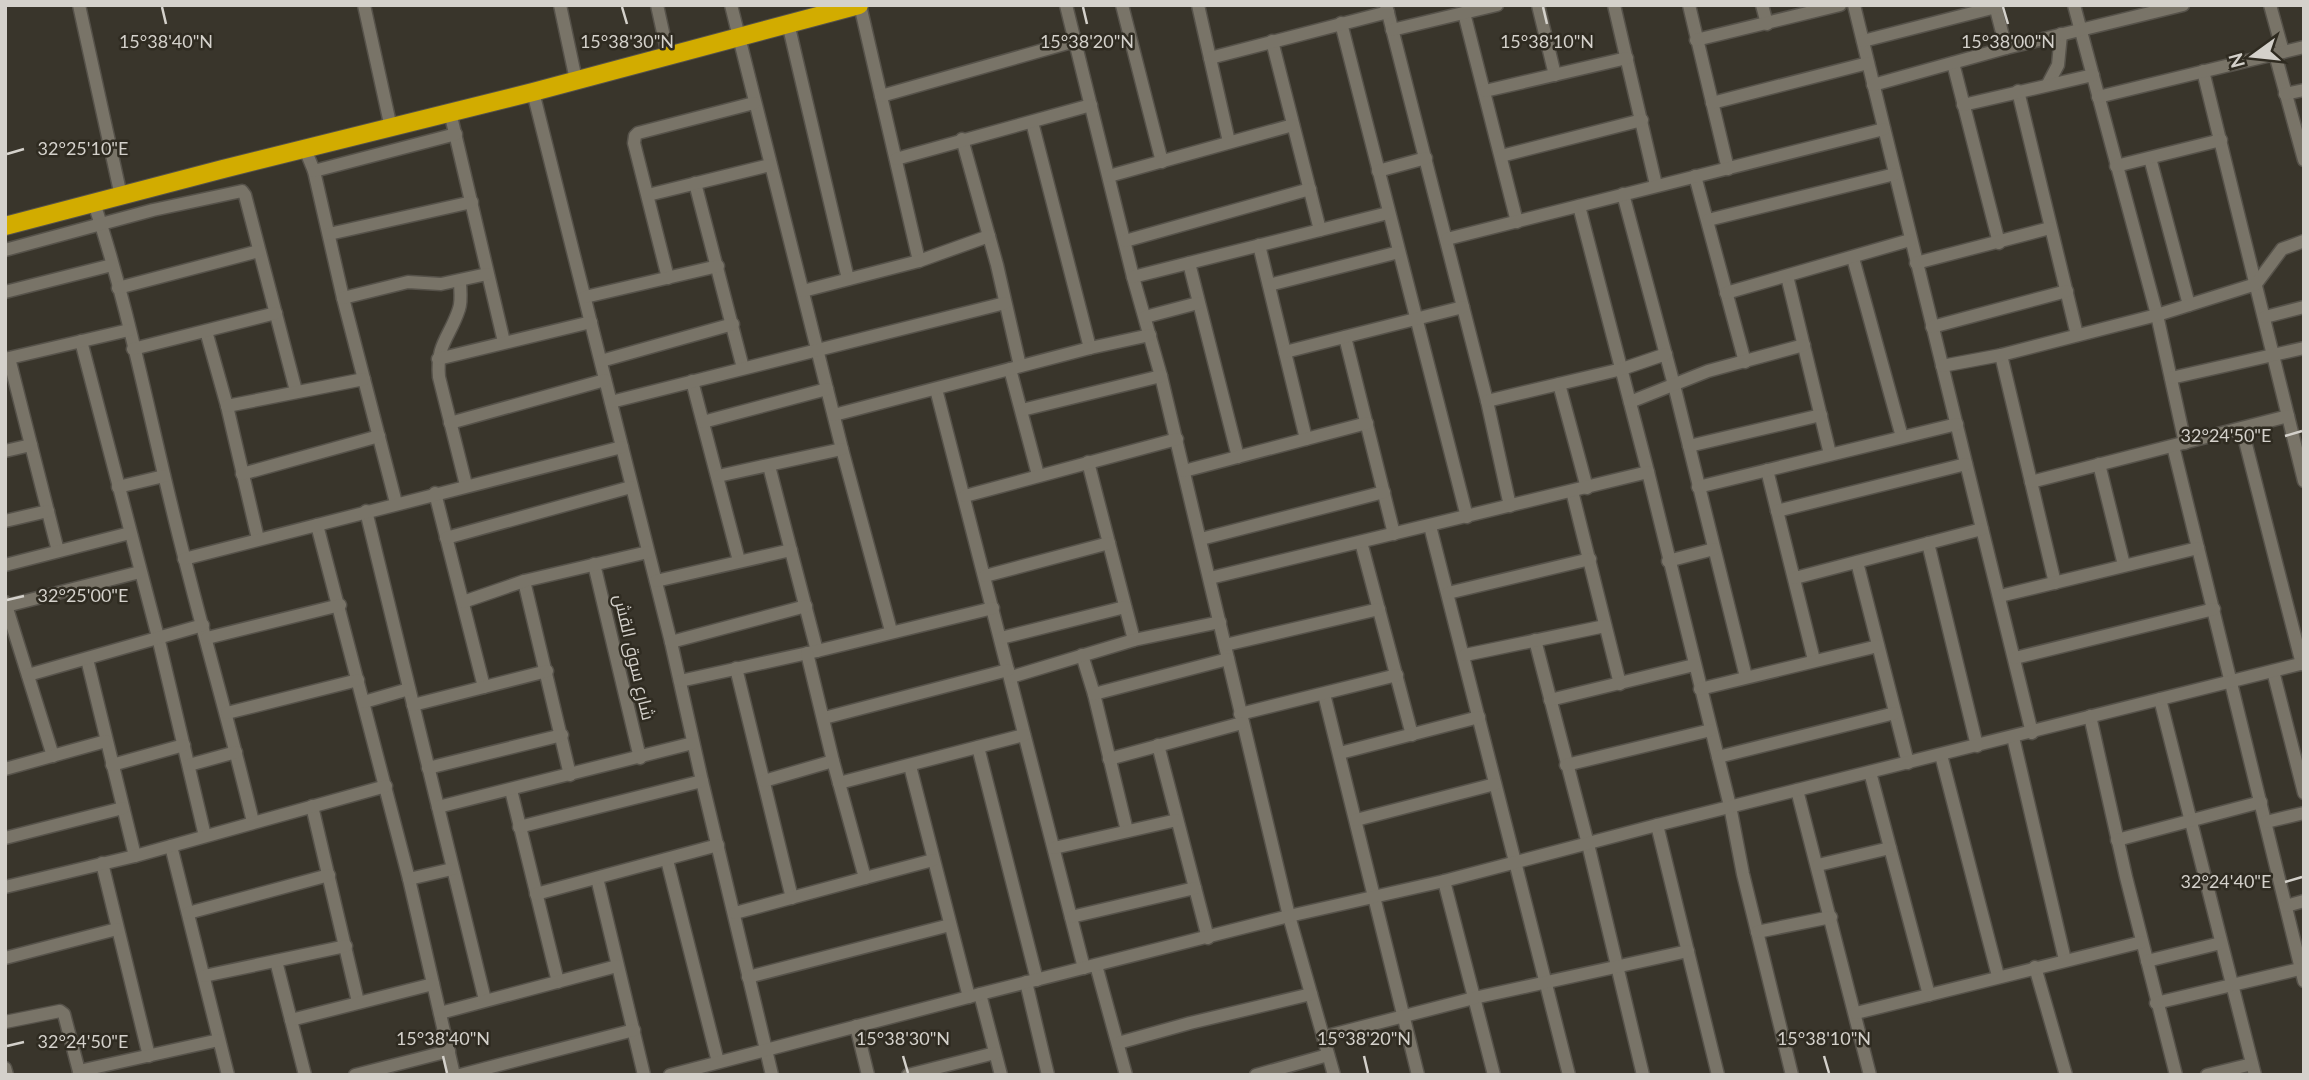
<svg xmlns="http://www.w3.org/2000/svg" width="2309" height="1080" font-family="Lato,Cairo,sans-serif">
  <rect width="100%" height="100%" fill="#39352b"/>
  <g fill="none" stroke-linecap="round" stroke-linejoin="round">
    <!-- minor casing -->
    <g stroke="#56524a" stroke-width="15">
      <g id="minor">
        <polyline points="79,5 121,196"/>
        <polyline points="364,5 391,128"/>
        <polyline points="560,5 576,80"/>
        <polyline points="657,5 668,55"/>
        <polyline points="731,5 842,449 891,631"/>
        <polyline points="860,5 919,261"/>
        <polyline points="1066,5 1133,277 1161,376 1289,916 1334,1075"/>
        <polyline points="1122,5 1162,162"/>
        <polyline points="1198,5 1229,142"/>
        <polyline points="1386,5 1487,401 1510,506"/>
        <polyline points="1538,5 1555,75"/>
        <polyline points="1614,5 1656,185"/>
        <polyline points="1689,5 1728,169"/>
        <polyline points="1762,5 1767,24"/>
        <polyline points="1854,5 2032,733"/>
        <polyline points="1995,5 2006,48"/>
        <polyline points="2074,5 2157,315 2185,443"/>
        <polyline points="2270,5 2283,52"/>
        <polyline points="1464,13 1517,222"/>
        <polyline points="788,23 848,279"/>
        <polyline points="1341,23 1467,517"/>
        <polyline points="1392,30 1497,5"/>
        <polyline points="1696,40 1840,5"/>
        <polyline points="1272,41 1320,230"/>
        <polyline points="1863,41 1996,7"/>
        <polyline points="2275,54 2304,160"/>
        <polyline points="1210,58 1388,12"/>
        <polyline points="1953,63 1999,243"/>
        <polyline points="2203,71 2304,481"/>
        <polyline points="2048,84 2058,65 2061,34"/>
        <polyline points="1873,85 2006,48 2183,5"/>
        <polyline points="1485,91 1627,58"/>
        <polyline points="2018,91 2077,335"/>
        <polyline points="533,92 671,642 702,781 772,1075"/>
        <polyline points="2285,94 2304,90"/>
        <polyline points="881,96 1075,41"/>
        <polyline points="2098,97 2304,47"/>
        <polyline points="1712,103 1868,63"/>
        <polyline points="1963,105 2093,75"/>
        <polyline points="450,112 504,342"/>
        <polyline points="1032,122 1090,348"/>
        <polyline points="962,139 997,265 1020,366"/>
        <polyline points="305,149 314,171 343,298 396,503"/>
        <polyline points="1501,156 1642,120"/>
        <polyline points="2150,158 2189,305"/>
        <polyline points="896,159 1091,105"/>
        <polyline points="2116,166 2221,140"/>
        <polyline points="314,171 456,134"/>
        <polyline points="1378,171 1426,158"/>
        <polyline points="1109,176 1293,125"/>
        <polyline points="1695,176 1745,362"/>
        <polyline points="695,183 743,368"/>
        <polyline points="1623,194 1674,385 1746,677"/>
        <polyline points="648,195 770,165"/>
        <path d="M94 203C127 302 147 406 172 508 197 613 228 717 253 822"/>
        <polyline points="1579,206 1648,472"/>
        <polyline points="1708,220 1895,174"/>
        <polyline points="329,234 472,202"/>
        <polyline points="1447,239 1884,129"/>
        <polyline points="1125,241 1310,189"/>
        <polyline points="1259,245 1306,439"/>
        <polyline points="5,250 153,210 242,191 245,195 296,391"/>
        <polyline points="1853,258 1902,437"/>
        <polyline points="1189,263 1238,457"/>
        <polyline points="1916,263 2050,228"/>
        <polyline points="1787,276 1830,454"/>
        <polyline points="1133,277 1388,213"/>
        <polyline points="668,278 634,143 635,136 638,133 754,103"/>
        <path d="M460 281C460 290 462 300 459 309 450 337 436 344 439 377L466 485"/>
        <polyline points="1269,285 1399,252"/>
        <polyline points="118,288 259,251"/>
        <polyline points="803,291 919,261 989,236"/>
        <polyline points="5,292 112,265"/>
        <polyline points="1726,293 1910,240"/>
        <polyline points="585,297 718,266"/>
        <polyline points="343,298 408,282 441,284 487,274"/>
        <polyline points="1145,317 1198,303"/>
        <polyline points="2265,317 2304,307"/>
        <polyline points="1932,327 2067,291"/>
        <polyline points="206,331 227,406 258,539"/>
        <polyline points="1345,337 1394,534"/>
        <polyline points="81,341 158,637 205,836"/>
        <polyline points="133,349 276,313"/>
        <polyline points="1285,352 1463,307"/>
        <polyline points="2001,355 2055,583"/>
        <polyline points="438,359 591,322"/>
        <polyline points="601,361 733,324"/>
        <polyline points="1942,366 2001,355 2157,315 2256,284 2282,249 2304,241"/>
        <polyline points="1010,369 1038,475"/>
        <polyline points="2171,378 2304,348"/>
        <polyline points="692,381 739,561"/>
        <polyline points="1559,384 1587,488"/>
        <polyline points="936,389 1084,968"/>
        <polyline points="1487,401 1622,369 1666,354"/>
        <polyline points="611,402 1005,303"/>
        <polyline points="1630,402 1708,371 1804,345"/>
        <polyline points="227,406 364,379"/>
        <polyline points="1022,410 1161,376"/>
        <polyline points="834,415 1090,348 1150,335"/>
        <polyline points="703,422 827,389"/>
        <polyline points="450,423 605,380"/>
        <polyline points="2242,429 2302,664"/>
        <polyline points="31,445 58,551"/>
        <polyline points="1689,446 1821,415"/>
        <polyline points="2173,446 2304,981"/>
        <polyline points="5,451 31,445 9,358 129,330"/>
        <polyline points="1088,462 1134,640"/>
        <polyline points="2099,464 2124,565"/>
        <polyline points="769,466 817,651"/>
        <polyline points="1767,470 1814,660"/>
        <polyline points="1184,471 1367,423"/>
        <polyline points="242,474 379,436"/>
        <polyline points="718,476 842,449"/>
        <polyline points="2031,482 2288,416"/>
        <polyline points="118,487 164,476"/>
        <polyline points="1698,487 1957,424"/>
        <polyline points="1572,491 1620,684"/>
        <polyline points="435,493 484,687"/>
        <polyline points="965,496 1177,439"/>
        <polyline points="366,511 485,1000"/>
        <polyline points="1777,511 1966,464"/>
        <polyline points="5,521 48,511"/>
        <polyline points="317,525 409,879 454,1075"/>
        <polyline points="1430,526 1569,1075"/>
        <polyline points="446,538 631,487"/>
        <polyline points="1201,539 1384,492"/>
        <polyline points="1361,542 1412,735"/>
        <polyline points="1928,543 1977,746"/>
        <polyline points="184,559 622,447"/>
        <polyline points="1668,561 1714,549"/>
        <polyline points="1857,562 1908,763"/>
        <polyline points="594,564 640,758"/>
        <polyline points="5,565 130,533"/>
        <polyline points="985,576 1109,543"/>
        <polyline points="1210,578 1648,472 1730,806 1743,874 1792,1075"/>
        <polyline points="1795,578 1982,529"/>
        <polyline points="524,581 570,775"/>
        <polyline points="656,581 791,550"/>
        <polyline points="1448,593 1590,559"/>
        <polyline points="2000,596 2198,548"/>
        <polyline points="5,602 53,756"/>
        <polyline points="463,602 524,581 648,552"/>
        <polyline points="6,606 140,572"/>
        <polyline points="207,638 340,605"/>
        <polyline points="1001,638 1125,607"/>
        <polyline points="1535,640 1588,844 1643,1075"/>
        <polyline points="671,642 806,606"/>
        <polyline points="1225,645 1379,609"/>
        <polyline points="1082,655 1094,694 1127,831"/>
        <polyline points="1465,655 1605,626"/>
        <polyline points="2015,658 2214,609"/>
        <polyline points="87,659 135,856"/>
        <polyline points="736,668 792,898"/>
        <polyline points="2273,671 2304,793"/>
        <polyline points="28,675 203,625"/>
        <polyline points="1011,677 1134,640 1220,622"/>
        <polyline points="680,681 817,651 993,608"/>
        <polyline points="1700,689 1878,646"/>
        <polyline points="1094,694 1228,659"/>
        <polyline points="1324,694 1418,1075"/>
        <polyline points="2160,699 2255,1075"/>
        <polyline points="1550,700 1694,665"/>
        <polyline points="364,702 409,689"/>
        <polyline points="413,705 547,671"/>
        <polyline points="227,713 358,680"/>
        <polyline points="1240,714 1397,675"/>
        <polyline points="2090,716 2126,877 2176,1075"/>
        <polyline points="824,718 1008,670"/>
        <polyline points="2013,737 2065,960"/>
        <polyline points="1158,745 1208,938"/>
        <polyline points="978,747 1037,980"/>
        <polyline points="1340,753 1479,717"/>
        <polyline points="1941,755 1998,976"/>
        <polyline points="1718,757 1895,713"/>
        <polyline points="1109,759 1242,723"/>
        <polyline points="112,765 184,745"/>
        <polyline points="189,765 236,752"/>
        <polyline points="1566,765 1711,730"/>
        <polyline points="910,766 969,997"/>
        <polyline points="428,768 562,735"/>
        <polyline points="5,769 106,741"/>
        <polyline points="1870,772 1929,995"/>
        <polyline points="764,781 833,761"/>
        <polyline points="839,783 1024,735"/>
        <polyline points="511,790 558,982"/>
        <polyline points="1797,790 1870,1075"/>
        <polyline points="312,806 358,1002"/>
        <polyline points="438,807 693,743"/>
        <polyline points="1356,820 1495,784"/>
        <polyline points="2266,822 2304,813"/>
        <polyline points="1657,825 1718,1075"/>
        <polyline points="519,827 702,781"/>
        <polyline points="5,838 123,808"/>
        <polyline points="2117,840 2261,802"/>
        <polyline points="171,846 228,1075"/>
        <polyline points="1054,848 1177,820"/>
        <polyline points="667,860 718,1062"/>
        <polyline points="102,863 149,1056"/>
        <polyline points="1818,865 1890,848"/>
        <polyline points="597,878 644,1075"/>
        <polyline points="865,878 933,860"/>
        <polyline points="409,879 452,869"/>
        <polyline points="1444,881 1494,1075"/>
        <polyline points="5,887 135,856 386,786"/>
        <polyline points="536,894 718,845"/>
        <polyline points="2286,906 2304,901"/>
        <polyline points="188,913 329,875"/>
        <polyline points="735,913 865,878 833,761 807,653"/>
        <polyline points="1071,917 1195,888"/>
        <polyline points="1757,932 1831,917"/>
        <polyline points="5,958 117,929"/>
        <polyline points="276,961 305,1075"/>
        <polyline points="2147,961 2221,943"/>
        <polyline points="1096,965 1126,1075"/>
        <polyline points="2035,967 2066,1075"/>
        <polyline points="204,976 346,946"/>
        <polyline points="748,977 950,925"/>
        <polyline points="1026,982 1048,1075"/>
        <polyline points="980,994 1001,1075"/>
        <polyline points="2156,1003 2304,968"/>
        <polyline points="440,1013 617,966"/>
        <polyline points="1856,1013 2142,942"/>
        <polyline points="291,1020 433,984"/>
        <polyline points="5,1022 60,1011 64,1014 80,1075"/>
        <polyline points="856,1026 868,1075"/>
        <polyline points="1323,1037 1474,998 1688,951"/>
        <polyline points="1118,1043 1190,1023 1311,994"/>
        <polyline points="5,1068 7,1075"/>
        <polyline points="79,1071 219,1040"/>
        <polyline points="355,1075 449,1051"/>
        <polyline points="460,1075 634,1030"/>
        <polyline points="670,1075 980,994 1289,916 1444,881 1657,825 2304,663"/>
        <polyline points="908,1075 995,1053"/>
        <polyline points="1256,1075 1328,1055"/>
        <polyline points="2207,1075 2252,1064"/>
      </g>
    </g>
    <!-- highway casing -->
    <g stroke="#56524a" stroke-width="20">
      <polyline id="highway" points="5,226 223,169 533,92 859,5"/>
    </g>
    <!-- minor -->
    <use href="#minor" stroke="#797468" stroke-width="12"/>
    <!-- highway -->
    <use href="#highway" stroke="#d2ac00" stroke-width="18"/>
  </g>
  <!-- ticks -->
  <path fill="none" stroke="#d4d1cb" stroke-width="2.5" d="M162 7 166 24M622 7 627 24M1083 7 1087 24M1543 7 1547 24M2003 7 2008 24M7 154 24 149M2285 436 2302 431M7 600 24 596M2285 882 2302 877M7 1046 24 1042M443 1056 447 1073M903 1056 908 1073M1364 1056 1368 1073M1824 1056 1829 1073"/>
  <g text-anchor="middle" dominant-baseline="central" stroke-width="5" stroke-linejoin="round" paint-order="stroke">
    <!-- street labels -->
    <g font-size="18" fill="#d4d1cb" stroke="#2f2b21">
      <text transform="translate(635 657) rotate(77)">شارع سوق القش</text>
    </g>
  </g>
  <g font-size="18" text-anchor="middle" fill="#d4d1cb" stroke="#2f2b21" stroke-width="5" stroke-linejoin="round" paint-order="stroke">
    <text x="166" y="48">15°38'40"N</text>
    <text x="627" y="48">15°38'30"N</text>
    <text x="1087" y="48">15°38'20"N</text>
    <text x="1547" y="48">15°38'10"N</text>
    <text x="2008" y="48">15°38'00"N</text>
    <text x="83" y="155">32°25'10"E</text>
    <text x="2226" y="442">32°24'50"E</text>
    <text x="83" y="602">32°25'00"E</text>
    <text x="2226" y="888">32°24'40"E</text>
    <text x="443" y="1045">15°38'40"N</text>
    <text x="903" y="1045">15°38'30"N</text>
    <text x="1364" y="1045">15°38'20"N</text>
    <text x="1824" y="1045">15°38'10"N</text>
    <text x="83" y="1048">32°24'50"E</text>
  </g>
  <!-- border -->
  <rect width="2309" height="1080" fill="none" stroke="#d4d1cb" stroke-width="14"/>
  <!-- north arrow -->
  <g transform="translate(2253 56) rotate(255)" stroke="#2f2b21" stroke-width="5" paint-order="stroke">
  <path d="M0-5L12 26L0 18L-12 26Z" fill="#d4d1cb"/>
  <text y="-10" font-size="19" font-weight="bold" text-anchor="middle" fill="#d4d1cb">N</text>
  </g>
</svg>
